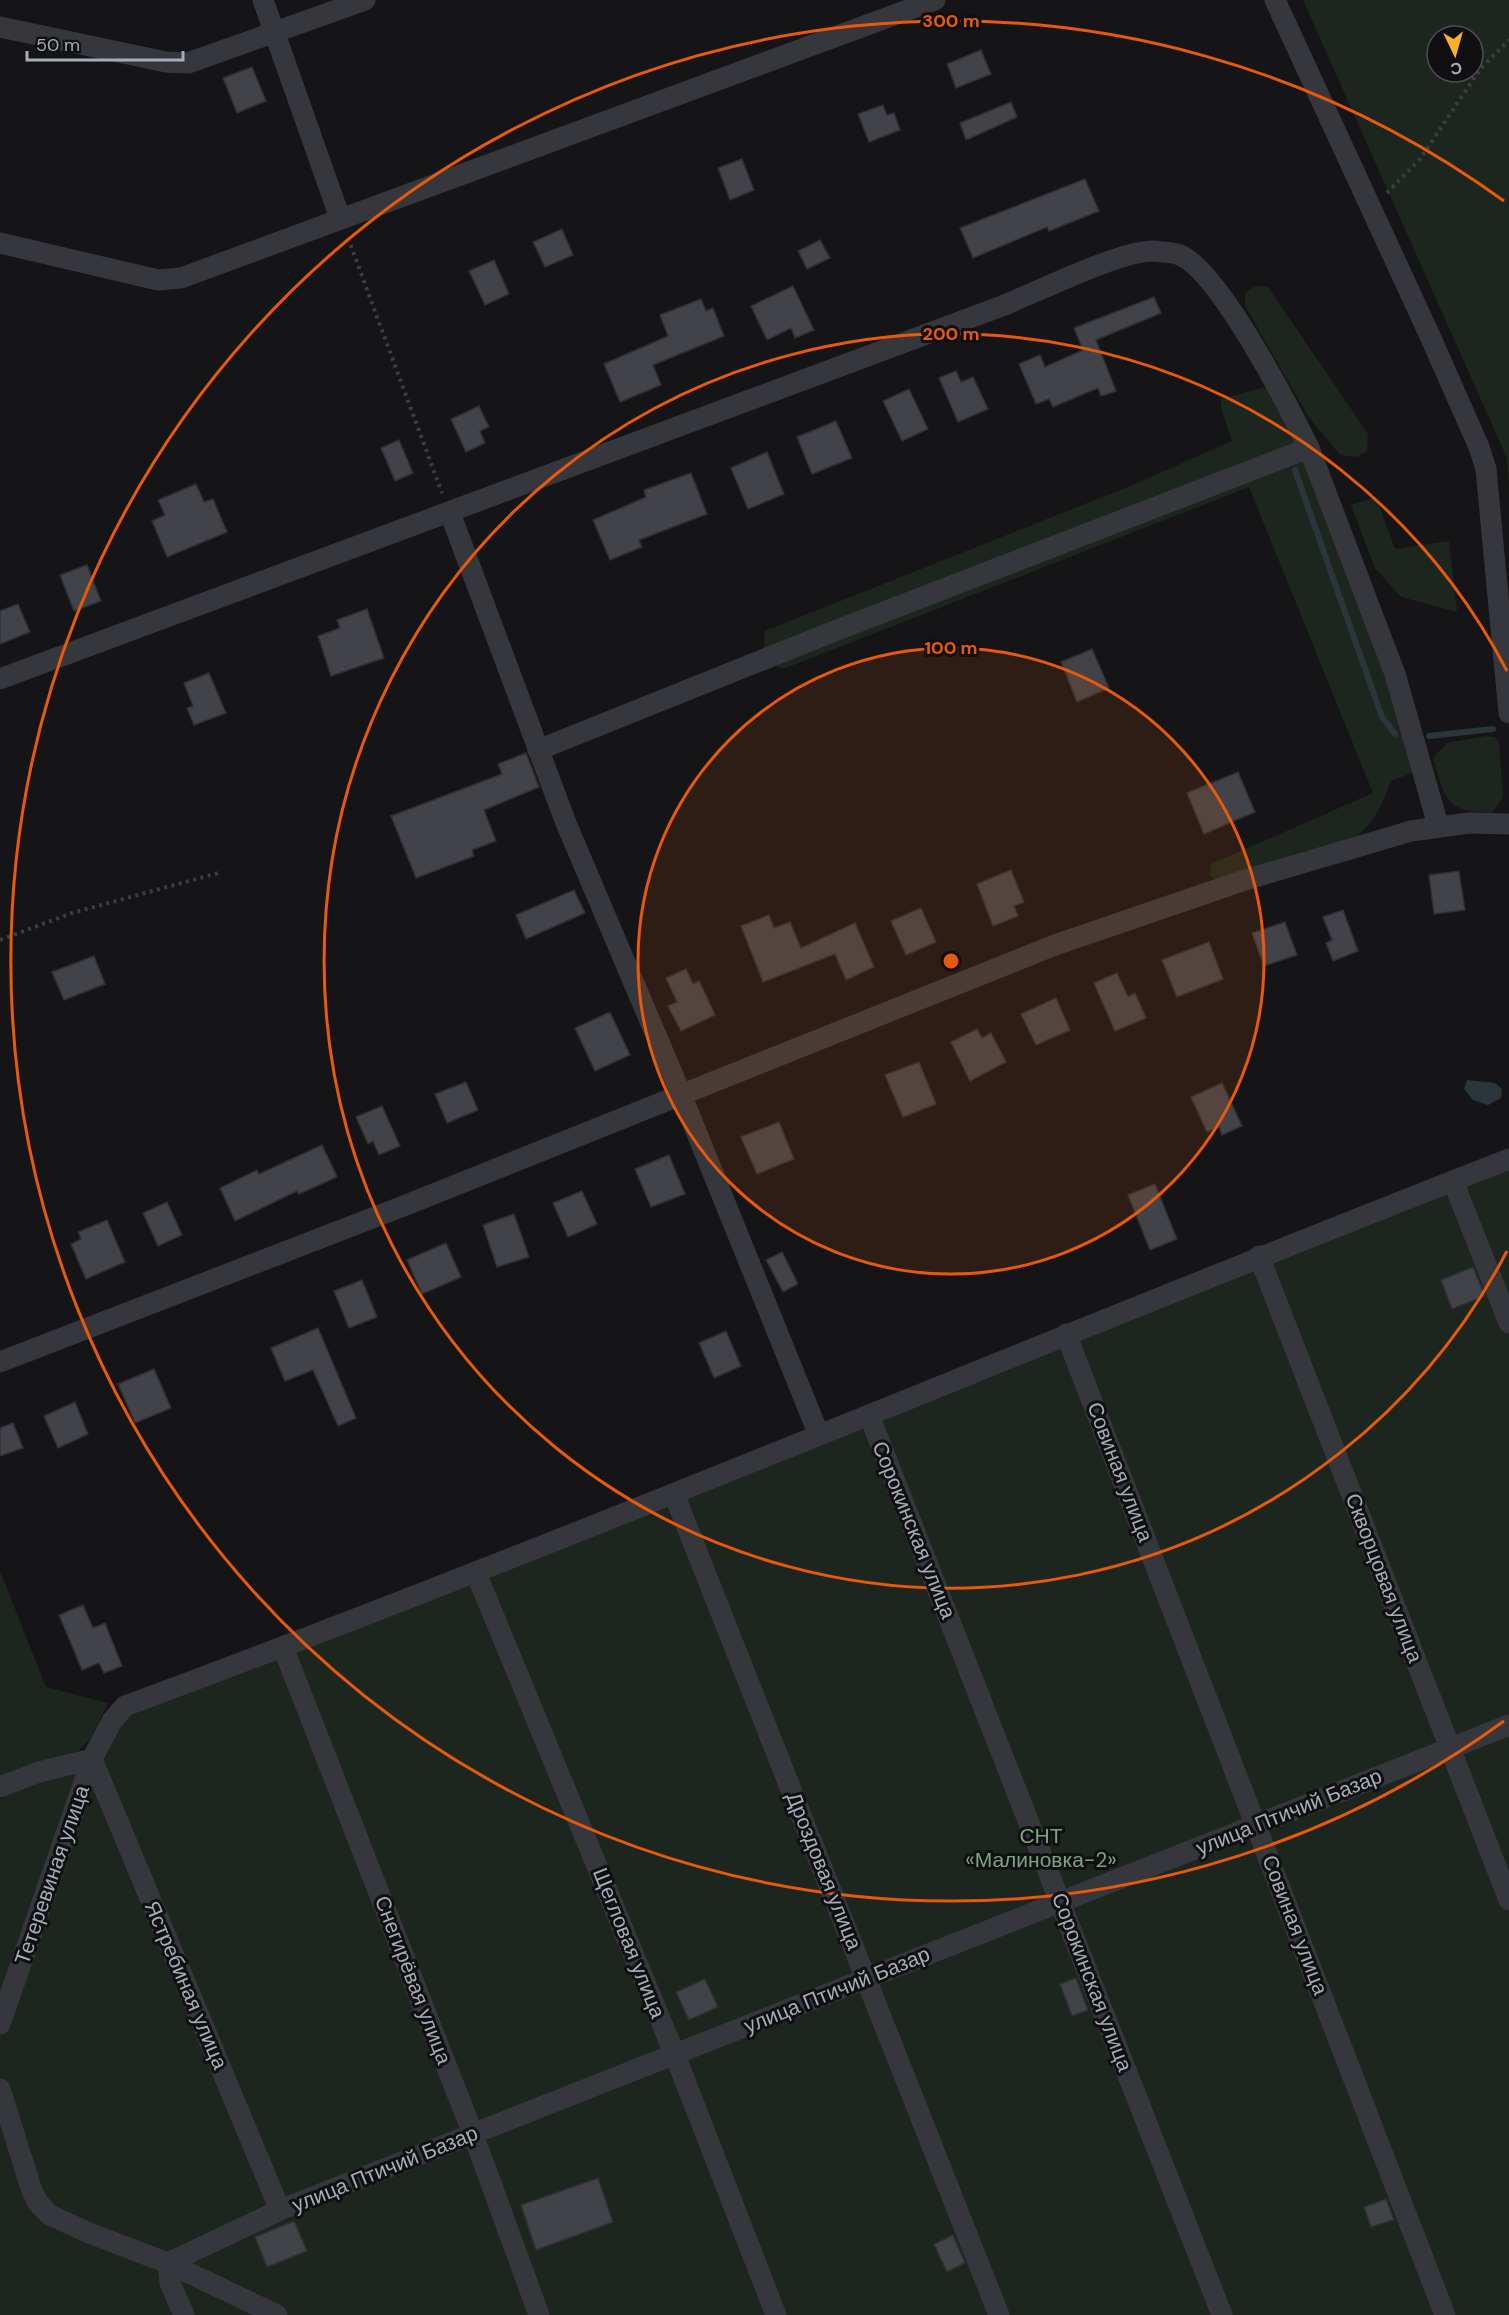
<svg xmlns="http://www.w3.org/2000/svg" width="1509" height="2315" font-family="'DM Sans',sans-serif">
  <rect width="100%" height="100%" fill="#151517"/>
  <!-- green -->
  <g fill="#1d261e" fill-rule="evenodd">
    <path d="M1303 0H1509V486L1507 458ZM1437 36H1473V72H1437Z"/>
    <polygon points="1255,286 1268,287 1368,434 1367,451 1356,457 1340,455 1308,416 1245,306 1245,293"/>
    <path d="M1269 386C1335 504 1373 638 1414 766L1410 774 1391 781C1384 799 1378 816 1364 830 1340 855 1256 871 1220 882L1210 876 1211 864 1373 793 1249 487 783 669 771 664 763 656 765 631 1130 486 1232 441 1221 408V399Z"/>
    <polygon points="1376,497 1395,549 1449,541 1457,612 1401,597 1375,568 1351,505"/>
    <path d="M1486 736 1495 737 1499 743 1503 797 1492 813C1444 811 1446 800 1433 758L1447 743Z"/>
    <polygon points="1509,1159 1509,2315 0,2315 0,2024 112,1721"/>
    <polygon points="0,1571 46,1687 108,1703 91,1738 75,1754 0,1778"/>
    <polygon points="84,1768 0,2008 0,1799 42,1780"/>
  </g>
  <!-- water -->
  <polygon fill="#2b353c" points="1467,1080 1495,1083 1502,1089 1501,1098 1488,1105 1473,1100 1464,1089"/>
  <g fill="none" stroke-linecap="round" stroke-linejoin="round">
    <!-- stream -->
    <g stroke="#2b353c" stroke-width="6">
      <polyline points="1295,470 1382,717 1395,734"/>
      <polyline points="1429,736 1493,729"/>
    </g>
  </g>
  <!-- building -->
  <g fill="#414348" stroke="#2f2f34" stroke-width="1.5">
    <polygon points="981,50 991,74 956,88 947,64"/>
    <polygon points="252,67 266,101 237,113 223,78"/>
    <polygon points="1011,102 1017,117 966,140 960,123"/>
    <polygon points="883,105 887,115 894,113 900,130 869,142 858,114"/>
    <polygon points="742,159 754,190 730,200 718,168"/>
    <polygon points="1085,179 1099,211 1049,231 1047,227 973,258 960,228"/>
    <polygon points="562,229 573,255 545,267 533,242"/>
    <polygon points="820,240 830,258 807,269 798,251"/>
    <polygon points="494,260 509,294 485,305 469,271"/>
    <polygon points="793,286 814,330 795,338 791,328 767,340 751,306"/>
    <polygon points="1154,297 1161,313 1096,340 1116,391 1101,396 1098,388 1053,407 1049,399 1036,404 1019,364 1040,355 1045,367 1083,350 1074,328"/>
    <polygon points="701,299 706,311 713,308 724,336 653,365 661,385 620,402 604,364 668,336 660,315"/>
    <polygon points="956,371 961,382 973,377 988,409 958,422 939,378"/>
    <polygon points="909,389 928,429 902,441 883,401"/>
    <polygon points="479,406 489,427 480,431 485,443 466,452 451,419"/>
    <polygon points="836,421 852,458 812,474 797,437"/>
    <polygon points="399,440 413,473 395,481 381,448"/>
    <polygon points="767,452 784,494 748,509 731,468"/>
    <polygon points="691,473 707,514 639,540 642,547 610,560 593,520 646,497 644,490"/>
    <polygon points="196,484 204,502 213,499 227,532 167,557 152,521 165,515 158,500"/>
    <polygon points="87,565 101,601 74,611 60,575"/>
    <polygon points="18,604 30,632 0,644 0,611"/>
    <polygon points="367,609 384,658 331,676 318,636 340,628 337,620"/>
    <polygon points="1092,649 1109,688 1077,702 1061,662"/>
    <polygon points="209,673 226,713 194,725 187,708 193,706 184,683"/>
    <polygon points="526,753 539,787 484,810 496,841 472,850 474,856 416,878 391,816 502,774 498,764"/>
    <polygon points="1238,772 1255,812 1204,834 1187,793"/>
    <polygon points="1011,870 1024,902 1014,906 1018,916 993,926 977,884"/>
    <polygon points="1459,871 1465,910 1434,914 1429,875"/>
    <polygon points="574,890 585,913 526,939 516,915"/>
    <polygon points="921,908 936,942 906,955 891,921"/>
    <polygon points="1343,910 1358,951 1333,961 1326,943 1332,940 1323,917"/>
    <polygon points="769,915 774,928 790,922 801,948 855,923 874,967 846,980 835,954 763,982 741,926"/>
    <polygon points="1285,922 1297,955 1264,966 1252,933"/>
    <polygon points="1209,942 1223,979 1177,997 1162,960"/>
    <polygon points="94,956 105,984 64,1000 52,972"/>
    <polygon points="686,969 693,984 699,981 715,1015 681,1031 668,1006 677,1002 666,978"/>
    <polygon points="1117,973 1128,997 1135,993 1146,1018 1115,1031 1094,983"/>
    <polygon points="1056,998 1070,1030 1036,1045 1021,1014"/>
    <polygon points="610,1012 630,1055 595,1071 575,1028"/>
    <polygon points="977,1029 982,1038 991,1033 1006,1062 970,1081 951,1042"/>
    <polygon points="919,1062 936,1104 903,1117 885,1075"/>
    <polygon points="466,1082 478,1110 447,1123 435,1094"/>
    <polygon points="1222,1083 1242,1126 1222,1135 1219,1127 1207,1132 1191,1097"/>
    <polygon points="382,1106 400,1146 379,1155 373,1141 368,1144 356,1117"/>
    <polygon points="779,1122 794,1159 757,1174 741,1137"/>
    <polygon points="322,1145 337,1177 299,1194 297,1191 235,1221 220,1188 257,1170 259,1174"/>
    <polygon points="669,1155 685,1194 651,1207 635,1169"/>
    <polygon points="1155,1184 1177,1239 1150,1250 1128,1195"/>
    <polygon points="582,1191 597,1224 568,1237 553,1203"/>
    <polygon points="167,1202 182,1235 158,1246 143,1213"/>
    <polygon points="514,1214 529,1257 497,1267 483,1225"/>
    <polygon points="107,1220 125,1262 86,1279 71,1244 81,1239 78,1232"/>
    <polygon points="446,1243 461,1277 422,1294 407,1260"/>
    <polygon points="782,1252 798,1284 783,1292 766,1260"/>
    <polygon points="1473,1267 1485,1296 1452,1309 1441,1280"/>
    <polygon points="362,1280 377,1317 349,1328 334,1291"/>
    <polygon points="318,1328 356,1418 338,1426 313,1370 285,1381 271,1348"/>
    <polygon points="726,1331 741,1366 714,1378 699,1343"/>
    <polygon points="154,1369 171,1408 135,1423 118,1384"/>
    <polygon points="75,1402 88,1434 58,1448 44,1416"/>
    <polygon points="13,1423 23,1448 0,1456 0,1428"/>
    <polygon points="83,1605 93,1628 105,1623 122,1666 104,1673 99,1663 82,1670 59,1615"/>
    <polygon points="1076,1978 1088,2010 1072,2016 1060,1984"/>
    <polygon points="705,1979 718,2007 689,2020 676,1992"/>
    <polygon points="598,2178 613,2222 536,2250 521,2205"/>
    <polygon points="1386,2199 1394,2220 1371,2227 1364,2207"/>
    <polygon points="294,2221 307,2251 267,2267 255,2237"/>
    <polygon points="953,2235 965,2263 947,2272 934,2244"/>
  </g>
  <g fill="none" stroke-linecap="round" stroke-linejoin="round">
    <!-- path -->
    <g stroke="#3c3e44" stroke-width="4" stroke-dasharray="3 4.5" stroke-linecap="butt">
      <polyline points="1387,193 1420,159 1481,68 1509,40"/>
      <polyline points="348,238 442,493"/>
      <polyline points="0,940 72,913 222,872"/>
    </g>
    <!-- minor -->
    <g stroke="#36373d" stroke-width="21">
      <polyline points="263,0 340,218"/>
      <polyline points="1275,0 1430,336 1479,447 1486,469 1509,713"/>
      <polyline points="0,27 166,62 188,63 365,0"/>
      <polyline points="0,243 158,280 181,278 935,0"/>
      <polyline points="450,513 566,823 681,1094 819,1435"/>
      <path d="M0 679 1002 306C1037 292 1119 251 1153 251 1160 252 1173 252 1180 255 1219 271 1289 407 1309 448L1395 674 1438 825"/>
      <polyline points="538,750 827,634 1309,448"/>
      <polyline points="1453,1181 1509,1323"/>
      <polyline points="1259,1256 1509,1900"/>
      <polyline points="1066,1334 1445,2315"/>
      <polyline points="0,1362 401,1207 1055,945 1245,880 1411,831 1469,823 1509,824"/>
      <polyline points="869,1415 1222,2315"/>
      <polyline points="674,1494 999,2315"/>
      <polyline points="476,1573 675,2055 776,2315"/>
      <polyline points="283,1647 473,2134 539,2315"/>
      <polyline points="92,1759 280,2210"/>
      <polyline points="0,1787 39,1772 92,1759"/>
      <path d="M0 2024 92 1759 112 1721 125 1706C590 1534 1047 1339 1509 1159"/>
      <polyline points="0,2089 31,2188 38,2203 50,2215 89,2233 168,2263 277,2315"/>
      <polyline points="184,2315 170,2283 168,2263 280,2210 1509,1725"/>
    </g>
  </g>
  <!-- distance rings -->
  <circle cx="951" cy="961" r="313" fill="#e8590c" fill-opacity=".12"/>
  <g fill="none" stroke="#e8590c" stroke-width="3">
    <circle cx="951" cy="961" r="313"/>
    <path d="M1507 1251A627 627 0 1 1 1507 671"/>
    <path d="M1504 1721A940 940 0 1 1 1504 201"/>
  </g>
  <g text-anchor="middle" dominant-baseline="central" stroke-width="6" stroke-linejoin="round" paint-order="stroke">
    <!-- street labels -->
    <g font-size="21" fill="#a7adb8" stroke="#101012">
      <text transform="translate(1120 1472) rotate(69)">Совиная улица</text>
      <text transform="translate(914 1530) rotate(68)">Сорокинская улица</text>
      <text transform="translate(1384 1578) rotate(69)">Скворцовая улица</text>
      <text transform="translate(1289 1812) rotate(-22)">улица Птичий Базар</text>
      <text transform="translate(824 1871) rotate(68)">Дроздовая улица</text>
      <text transform="translate(52 1875) rotate(-71)">Тетеревиная улица</text>
      <text transform="translate(1295 1925) rotate(69)">Совиная улица</text>
      <text transform="translate(629 1943) rotate(68)">Щегловая улица</text>
      <text transform="translate(413 1980) rotate(69)">Снегирёвая улица</text>
      <text transform="translate(1092 1982) rotate(69)">Сорокинская улица</text>
      <text transform="translate(186 1985) rotate(67)">Ястребиная улица</text>
      <text transform="translate(837 1990) rotate(-22)">улица Птичий Базар</text>
      <text transform="translate(385 2169) rotate(-22)">улица Птичий Базар</text>
    </g>
    <!-- park labels -->
    <g font-size="21" fill="#7ca47e" stroke="#101012">
      <text x="1041" y="1836">СНТ<tspan x="1041" dy="24">«Малиновка-2»</tspan></text>
    </g>
  </g>
  <circle cx="951" cy="961" r="9" fill="#e8590c" stroke="#101012" stroke-width="3"/>
  <g font-size="18" text-anchor="middle" font-weight="bold" fill="#e8590c" stroke="#101012" stroke-width="6" stroke-linejoin="round" paint-order="stroke">
    <text x="951" y="27">300 m</text>
    <text x="951" y="340">200 m</text>
    <text x="951" y="654">100 m</text>
  </g>
  <!-- north arrow -->
  <g transform="translate(1455 54) rotate(175)"><circle r="28" fill="#101012" stroke="#4c4f54" stroke-width="1.5"/>
  <path d="M0-4.5L10 22L0 15L-10 22Z" fill="#fcaf29"/>
  <text y="-9" font-size="16" font-weight="bold" text-anchor="middle" fill="#a7adb8">С</text>
  </g>
  <!-- scale -->
  <path d="M27 51v9h156v-9" fill="none" stroke="#a7adb8" stroke-width="3"/>
  <text x="36" y="51" font-size="18" fill="#a7adb8" stroke="#101012" stroke-width="4.5" paint-order="stroke">50 m</text>
</svg>
